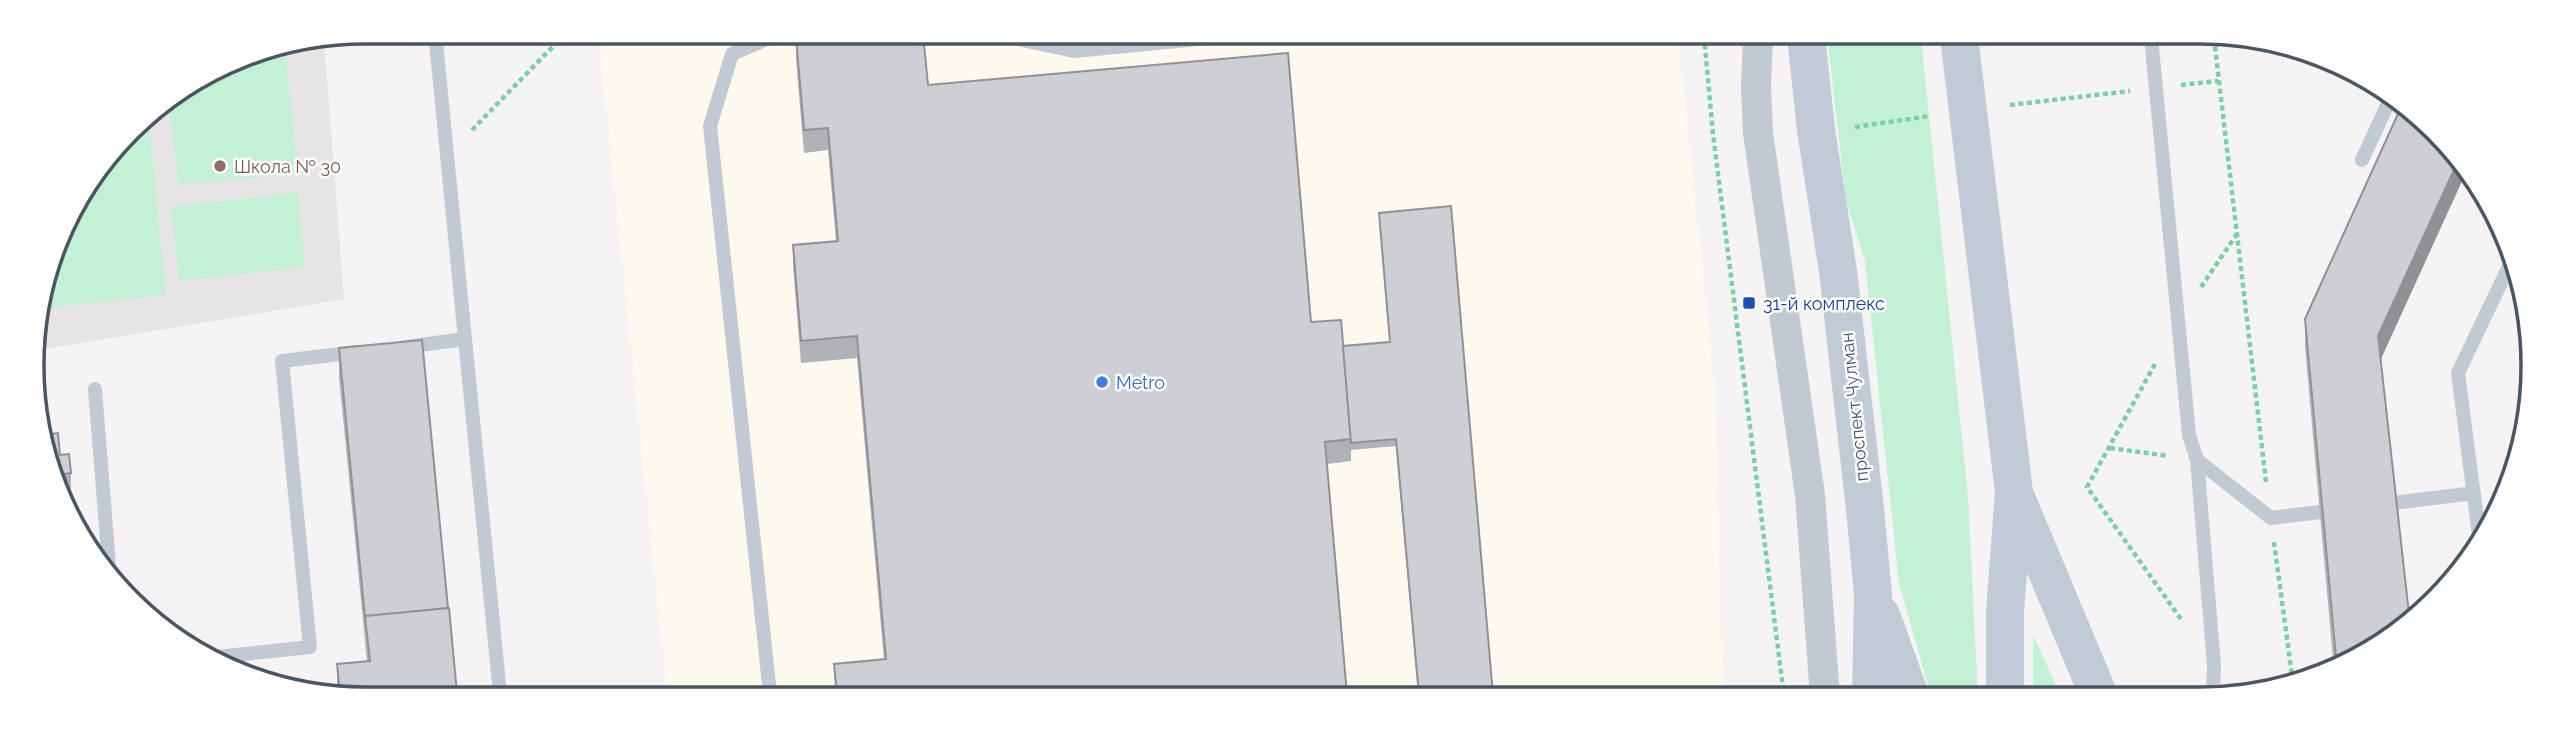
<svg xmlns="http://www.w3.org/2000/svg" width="2565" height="731" font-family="Raleway,sans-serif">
  <rect width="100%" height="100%" fill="#f5f3f3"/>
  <!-- commercial -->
  <polygon fill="#fdf9ef" points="598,32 1678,36 1715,390 1723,696 667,694"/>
  <!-- education -->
  <polygon fill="#e6e4e5" points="324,40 344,299 33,351 32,343 66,217 145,115 238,57"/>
  <!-- green -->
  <g fill="#c3f1d5">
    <polygon points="1827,36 1921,37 1968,496 1978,696 1931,696 1899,584 1865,261 1846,200"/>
    <polygon points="285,47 298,173 178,185 169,100 238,57"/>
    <polygon points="148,113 166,295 42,308 66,217"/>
    <polygon points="298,193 305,267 179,281 171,207"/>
    <polygon points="2033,635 2061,696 2033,696"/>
  </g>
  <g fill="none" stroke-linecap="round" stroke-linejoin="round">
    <!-- path -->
    <g stroke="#7ad0a6" stroke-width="4.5" stroke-dasharray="5 3.5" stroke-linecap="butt">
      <polyline points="1704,36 1713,134 1784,696"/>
      <polyline points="2214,38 2266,482"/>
      <polyline points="2181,85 2218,81"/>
      <polyline points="2010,105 2130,91"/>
      <polyline points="1855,127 1930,116"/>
      <polyline points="472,130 567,32"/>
      <polyline points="2201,287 2239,231"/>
      <polyline points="2155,364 2087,487 2183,622"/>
      <polyline points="2110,448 2169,456"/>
      <polyline points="2274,542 2293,683"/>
    </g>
    <!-- lane -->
    <g stroke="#c1cad2" stroke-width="14">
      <polyline points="995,34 1074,51 1250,34"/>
      <polyline points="2151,37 2189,435 2197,460 2214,665 2213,697"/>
      <polyline points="2362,160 2392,95"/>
      <polyline points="465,339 500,694"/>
      <polyline points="405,347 465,339 435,32"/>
      <polyline points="95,389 110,578"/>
      <polyline points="2197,460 2271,518 2320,512"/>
      <polyline points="2393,503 2474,493"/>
      <polyline points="2480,543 2458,373 2511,262"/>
      <polyline points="207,658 310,647 282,361 357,352"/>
      <polyline points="770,694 710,126 732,54 781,33"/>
    </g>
    <!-- street -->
    <polyline stroke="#c1cad2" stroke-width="30" points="1758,36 1756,87 1758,133 1810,495 1825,696"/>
    <!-- secondary -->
    <g stroke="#c1cbd6" stroke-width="38">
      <polyline points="1806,36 1816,130 1838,271 1865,509 1873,594 1871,696"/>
      <polyline points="1959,37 2014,492 2005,612 2005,696"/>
      <polyline points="2017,500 2099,696"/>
      <polyline points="1881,615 1910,696"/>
    </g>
  </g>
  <!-- wall -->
  <g fill="#b0b2b7">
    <polygon points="796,37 928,85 1311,322 1343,346 1390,342 1379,213 1493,695 1418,695 1396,446 1351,450 1351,461 1327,464 1347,695 835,694 834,664 884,660 857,358 801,363 793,267 793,245 836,241 828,150 804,153 796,59"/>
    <polygon points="2402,105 2467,170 2381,359 2410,623 2334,670 2305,347 2305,319"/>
    <polygon points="339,348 457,693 337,688 337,664 367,661 339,377"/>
    <polygon points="43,452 60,455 71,473 71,503 68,503"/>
  </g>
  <!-- shaded-wall -->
  <polygon fill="#909195" points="2458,161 2467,170 2378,365 2378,336"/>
  <!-- building -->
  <g fill="#cdcfd5" stroke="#909195" stroke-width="2">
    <polygon points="837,33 923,33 928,85 1288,53 1311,322 1341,320 1342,331 1351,439 1325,442 1347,695 837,694 834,664 886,659 857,336 801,341 793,245 838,241 828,128 804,130 796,37"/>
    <polygon points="2402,105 2458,161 2378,336 2410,623 2337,668 2305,319"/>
    <polygon points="1451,206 1493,695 1419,695 1396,439 1351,443 1343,346 1390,342 1379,213"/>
    <polygon points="422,340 448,608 365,617 339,348"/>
    <polygon points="58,433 60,455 69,454 71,473 64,474 66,499 43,452 41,435"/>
    <polygon points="449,608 457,693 340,693 337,664 370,661 365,616"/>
    <polygon points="339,688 340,693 301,693 296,692"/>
  </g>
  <!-- markers -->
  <circle fill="#8d6e63" stroke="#fff" stroke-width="2.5" cx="220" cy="166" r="7"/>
  <rect fill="#1a4fb4" stroke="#fff" stroke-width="2.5" x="1742" y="296" width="14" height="14" rx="3.5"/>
  <circle fill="#3f7fe0" stroke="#fff" stroke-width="2.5" cx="1102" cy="382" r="7"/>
  <g text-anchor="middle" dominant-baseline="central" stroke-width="5" stroke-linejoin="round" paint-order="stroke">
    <!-- education labels -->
    <g font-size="18" fill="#785e54" stroke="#fff" text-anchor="start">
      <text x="234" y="166">Школа № 30</text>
    </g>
    <!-- transit labels -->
    <g font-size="18" fill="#164399" stroke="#fff" text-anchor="start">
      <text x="1763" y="303">31-й комплекс</text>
    </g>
    <!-- shop labels -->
    <g font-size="18" fill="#366cbe" stroke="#fff" text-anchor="start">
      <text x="1116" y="382">Metro</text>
    </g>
    <!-- street labels -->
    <g font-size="18" fill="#4a5661" stroke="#fff">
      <text transform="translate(1854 407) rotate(-96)">проспект Чулман</text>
    </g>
  </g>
  <!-- crop -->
  <path d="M0 0H2565V731H0ZM365 44H2200A321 321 0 0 1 2521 365V366A321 321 0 0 1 2200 687H365A321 321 0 0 1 44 366V365A321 321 0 0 1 365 44Z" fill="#fff" fill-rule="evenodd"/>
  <path fill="none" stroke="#4a5661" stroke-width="3.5" d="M365 44H2200A321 321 0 0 1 2521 365V366A321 321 0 0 1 2200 687H365A321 321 0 0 1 44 366V365A321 321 0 0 1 365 44Z"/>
</svg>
